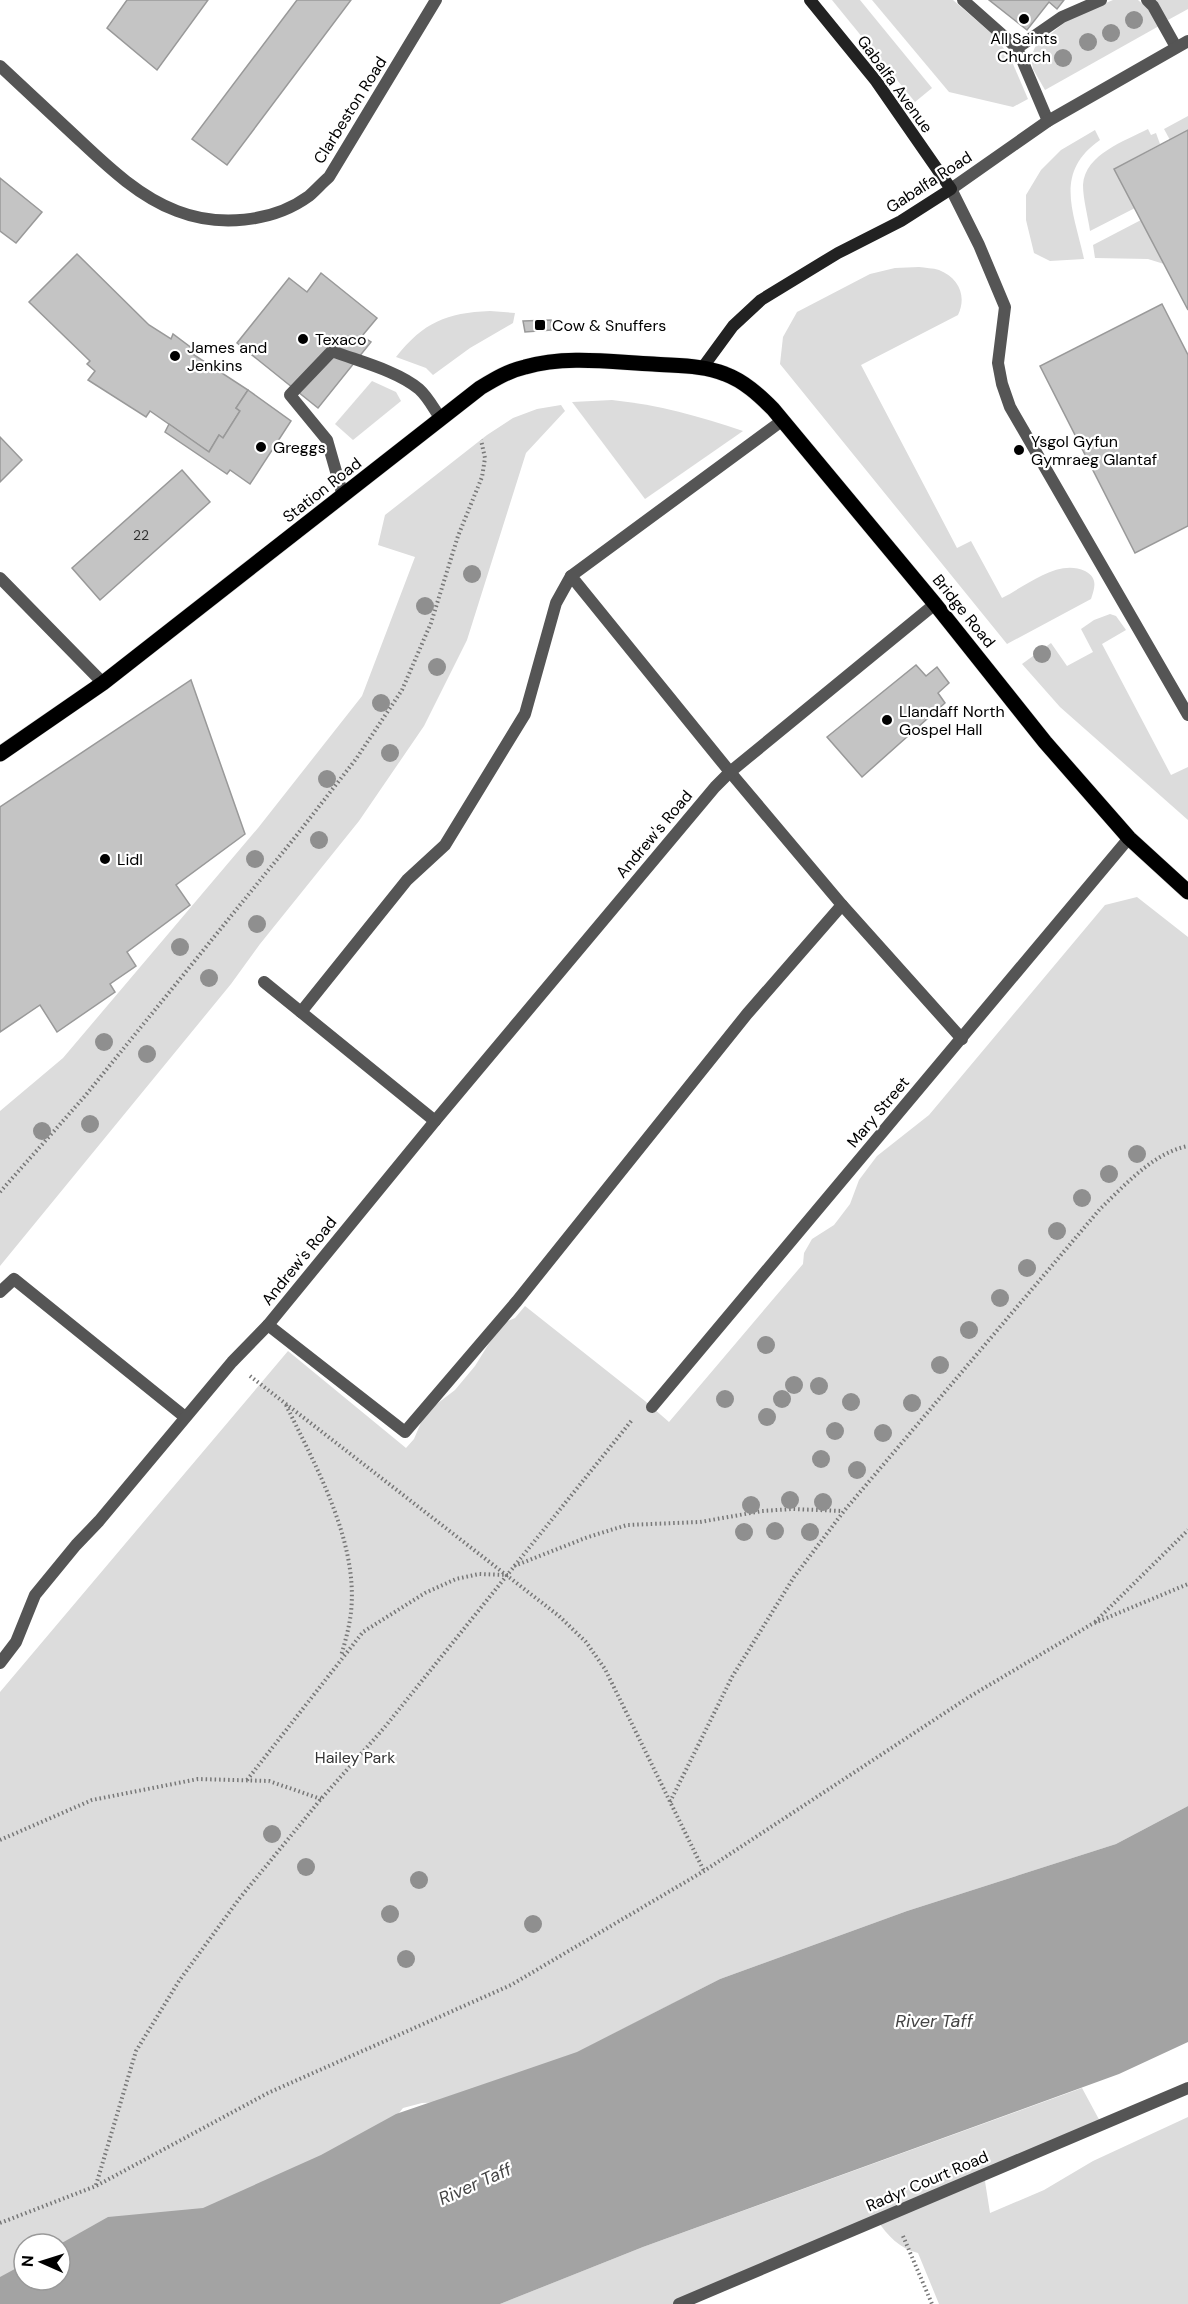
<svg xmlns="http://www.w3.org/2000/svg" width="1188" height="2304" font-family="'DM Sans',sans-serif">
  <rect width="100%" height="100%" fill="#fff"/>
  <!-- green -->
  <g fill="#dcdcdc">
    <polygon points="832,0 860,0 932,88 915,102"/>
    <polygon points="872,0 953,0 998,39 1013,64 1028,99 1013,107 949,92"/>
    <polygon points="1113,0 1138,0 1147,8 1159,26 1045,90 1033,69 1031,57 1035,47 1070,18"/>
    <polygon points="1154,0 1188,0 1188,9 1168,20"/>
    <polygon points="1188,116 1188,130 1170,140 1164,129"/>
    <path d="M1148 129 1151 135 1156 133 1160 144 1114 169 1135 208 1090 231C1088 217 1083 199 1083 185 1085 154 1125 141 1148 129Z"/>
    <path d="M1095 130 1100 140C1053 173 1074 212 1084 259L1050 261 1034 253 1026 220V195L1041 170 1061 150Z"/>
    <polygon points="1141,220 1164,264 1148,259 1095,258 1093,245"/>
    <path d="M919 267C925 268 933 268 939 270 959 278 967 296 958 315L861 365 957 548 971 541 1002 598C1026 586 1058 558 1085 571 1098 578 1095 587 1091 599L1007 644 780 364 783 337 797 312 870 274 895 268Z"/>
    <path d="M490 311 515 313 513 323 470 348 433 375 426 368 396 357C424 322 446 313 490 311Z"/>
    <polygon points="372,381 396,392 401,401 353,440 335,424"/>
    <path d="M612 400C660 405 698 416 743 431L645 499 572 402Z"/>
    <polygon points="561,405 565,411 526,453 467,640 424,726 359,821 260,944 231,984 0,1266 0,1111 63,1058 258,828 362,696 415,557 378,545 385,515 487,435 513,418 537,409"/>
    <polygon points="1110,614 1116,616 1126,630 1102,644 1171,775 1188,767 1188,820 1060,707 1022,664 1051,643 1067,666 1093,652 1081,629 1094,620"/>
    <polygon points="1137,897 1188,937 1188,1806 1116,1844 907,1911 720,1979 588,2047 591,2056 466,2101 422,2103 403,2108 391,2123 316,2183 60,2244 24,2244 24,2280 0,2294 0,1692 288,1351 406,1448 414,1439 425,1413 455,1390 475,1366 501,1324 515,1318 525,1306 645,1401 669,1422 803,1264 804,1253 812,1239 834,1225 850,1204 859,1180 877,1156 929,1115 1105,905"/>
    <path d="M1082 2088 1102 2125 984 2175 990 2213 1044 2190 1093 2161 1188 2117V2304H939L918 2253C900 2249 887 2235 877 2220L679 2304H500L643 2247Z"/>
  </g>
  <!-- water -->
  <polygon fill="#a3a3a3" points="1188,1806 1188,2042 1119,2074 643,2247 500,2304 0,2304 0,2277 24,2264 24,2280 60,2280 60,2244 108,2217 203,2208 321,2155 396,2114 577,2052 720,1979 907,1911 1116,1844"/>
  <!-- building -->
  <g fill="#c4c4c4" stroke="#999" stroke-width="1.5">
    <polygon points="127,0 208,0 157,70 107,28"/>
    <polygon points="297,0 351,0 227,165 192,139"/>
    <polygon points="989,0 1064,0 1057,9 1049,2 1027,30"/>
    <polygon points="1188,130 1188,310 1114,169"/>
    <polygon points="0,178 42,212 16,243 0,231"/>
    <polygon points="77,254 149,325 171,339 173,334 193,349 191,353 248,390 236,408 240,411 223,438 219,435 209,452 150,411 146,417 88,380 95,371 87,364 90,361 29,302"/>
    <polygon points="321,273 377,318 362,336 371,342 318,408 237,343 289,278 307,292"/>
    <polygon points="1162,304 1188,355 1188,526 1135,553 1040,366"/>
    <polygon points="551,320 551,330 525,332 523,321"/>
    <polygon points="248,390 291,421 250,484 230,470 227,474 165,432 169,424 209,452 219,435 223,438 240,411 236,408"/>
    <polygon points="0,437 22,460 0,482"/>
    <polygon points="182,470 210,502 100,600 72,568"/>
    <polygon points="916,665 926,676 937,667 949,683 938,693 945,703 862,777 827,737"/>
    <polygon points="191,680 245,834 176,885 190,905 127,952 136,966 110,984 115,992 57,1032 40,1005 0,1032 0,807"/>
  </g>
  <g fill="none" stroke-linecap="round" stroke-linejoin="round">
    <!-- primary casing -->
    <g stroke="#dbdbdb" stroke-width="16">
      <path id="primary" d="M0 754 103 683 480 388C495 379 508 371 525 367 566 355 612 362 653 364 677 366 703 365 725 374 744 381 759 395 773 409L935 604 1045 742 1129 838 1188 892"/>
    </g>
    <!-- path -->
    <g stroke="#777" stroke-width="4" stroke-dasharray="1.5 3" stroke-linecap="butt">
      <polyline points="0,1192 85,1096 296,836 356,759 402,690 431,623 458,536 482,477 485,458 481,440"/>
      <polyline points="250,1376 559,1616 586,1642 605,1669 704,1871"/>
      <path d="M286 1405C317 1469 364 1551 349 1625 347 1635 344 1646 341 1656"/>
      <polyline points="514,1566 588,1537 627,1525 700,1522 762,1511 792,1509 843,1511"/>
      <polyline points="1095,1622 1188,1530"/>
      <polyline points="247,1780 363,1632 425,1593 456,1579 479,1574 508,1575"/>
      <path d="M670 1802 732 1677 794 1577 844 1511 1100 1209C1125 1185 1153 1153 1188 1146"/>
      <polyline points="0,1840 92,1800 198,1779 269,1781 321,1799"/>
      <polyline points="96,2185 136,2051 179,1981 239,1899 321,1799 384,1728 632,1420"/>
      <polyline points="0,2223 96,2186 268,2093 511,1985 704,1871 969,1697 1092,1624 1188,1584"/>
      <polyline points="903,2236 932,2304"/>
    </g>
    <!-- lane -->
    <g stroke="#555" stroke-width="12">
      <polyline points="963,0 1017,48 1048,121"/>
      <polyline points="1147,0 1153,6 1176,47"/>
      <polyline points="1017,48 1062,17 1101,0"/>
      <polyline points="951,189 979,245 1005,307 998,363 1002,384 1010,407 1188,715"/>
      <path d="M343 496 327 440 290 395 332 351C358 361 398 371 419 389 428 397 434 409 441 419"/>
      <polyline points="842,905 962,1039"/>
      <polyline points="301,1012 407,880 445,845 525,714 556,603 571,576"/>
      <polyline points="268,1325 405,1432 517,1301 747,1014 842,905 730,772 571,576 783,420"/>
    </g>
    <!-- street -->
    <g stroke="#555" stroke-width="12">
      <path d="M0 66C25 89 49 112 74 135 104 163 137 196 177 211 218 227 272 223 309 196 316 190 322 183 329 177L436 0"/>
      <polyline points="951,189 1048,121 1188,41"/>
      <polyline points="0,578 103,683"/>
      <polyline points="264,982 435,1121"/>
      <polyline points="0,1292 14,1279 185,1417"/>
      <polyline points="652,1407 1129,838"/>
      <polyline points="0,1663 16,1642 35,1595 76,1545 99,1521 232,1362 268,1325 435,1121 715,787 730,772 935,604"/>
      <polyline points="679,2304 1188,2088"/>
    </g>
    <!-- secondary -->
    <polyline stroke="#222" stroke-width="12" points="703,367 733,326 761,300 838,253 901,221 951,189 876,81 810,0"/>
    <!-- primary -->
    <use href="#primary" stroke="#000" stroke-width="15"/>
  </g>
  <!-- trees -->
  <g fill="#8f8f8f">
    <circle cx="1134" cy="20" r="9"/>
    <circle cx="1111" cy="33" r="9"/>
    <circle cx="1088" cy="42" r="9"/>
    <circle cx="1063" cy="58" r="9"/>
    <circle cx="472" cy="574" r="9"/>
    <circle cx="425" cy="606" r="9"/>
    <circle cx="1042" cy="654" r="9"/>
    <circle cx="437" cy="667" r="9"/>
    <circle cx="381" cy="703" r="9"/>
    <circle cx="390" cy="753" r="9"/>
    <circle cx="327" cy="779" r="9"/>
    <circle cx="319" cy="840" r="9"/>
    <circle cx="255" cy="859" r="9"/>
    <circle cx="257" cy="924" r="9"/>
    <circle cx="180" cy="947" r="9"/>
    <circle cx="209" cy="978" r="9"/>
    <circle cx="104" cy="1042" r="9"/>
    <circle cx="147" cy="1054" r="9"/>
    <circle cx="90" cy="1124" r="9"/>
    <circle cx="42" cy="1131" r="9"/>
    <circle cx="1137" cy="1154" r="9"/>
    <circle cx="1109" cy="1174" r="9"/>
    <circle cx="1082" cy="1198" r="9"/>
    <circle cx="1057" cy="1231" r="9"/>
    <circle cx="1027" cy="1268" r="9"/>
    <circle cx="1000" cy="1298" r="9"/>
    <circle cx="969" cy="1330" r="9"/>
    <circle cx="766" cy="1345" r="9"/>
    <circle cx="940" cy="1365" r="9"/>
    <circle cx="794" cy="1385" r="9"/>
    <circle cx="819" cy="1386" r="9"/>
    <circle cx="725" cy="1399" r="9"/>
    <circle cx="782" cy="1399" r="9"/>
    <circle cx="851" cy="1402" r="9"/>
    <circle cx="912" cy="1403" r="9"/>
    <circle cx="767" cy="1417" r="9"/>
    <circle cx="835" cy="1431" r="9"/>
    <circle cx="883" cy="1433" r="9"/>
    <circle cx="821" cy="1459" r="9"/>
    <circle cx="857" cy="1470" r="9"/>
    <circle cx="790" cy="1500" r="9"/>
    <circle cx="823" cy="1502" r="9"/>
    <circle cx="751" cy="1505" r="9"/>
    <circle cx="775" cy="1531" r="9"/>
    <circle cx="744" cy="1532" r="9"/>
    <circle cx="810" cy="1532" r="9"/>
    <circle cx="272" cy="1834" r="9"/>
    <circle cx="306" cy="1867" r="9"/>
    <circle cx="419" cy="1880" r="9"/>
    <circle cx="390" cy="1914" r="9"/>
    <circle cx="533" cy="1924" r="9"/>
    <circle cx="406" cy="1959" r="9"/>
  </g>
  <!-- markers -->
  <g fill="#000" stroke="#fff" stroke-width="2">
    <circle cx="1024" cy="19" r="6"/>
    <rect x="534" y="319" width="12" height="12" rx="3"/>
    <circle cx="303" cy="339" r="6"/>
    <circle cx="175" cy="356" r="6"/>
    <circle cx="261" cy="447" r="6"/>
    <circle cx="1019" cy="450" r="6"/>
    <circle cx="887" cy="720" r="6"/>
    <circle cx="105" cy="859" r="6"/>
  </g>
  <g text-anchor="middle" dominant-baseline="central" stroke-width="4.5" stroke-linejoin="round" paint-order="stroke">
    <!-- number labels -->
    <g font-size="14" fill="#313131">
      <text x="141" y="535">22</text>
    </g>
    <!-- poi labels -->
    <g font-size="16" fill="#000" stroke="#fff" text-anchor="start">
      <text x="1024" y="38" text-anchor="middle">All Saints<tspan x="1024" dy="18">Church</tspan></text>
      <text x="552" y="325">Cow &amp; Snuffers</text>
      <text x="315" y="339">Texaco</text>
      <text x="187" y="347">James and<tspan x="187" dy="18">Jenkins</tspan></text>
      <text x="1031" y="441">Ysgol Gyfun<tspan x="1031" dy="18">Gymraeg Glantaf</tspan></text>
      <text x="273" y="447">Greggs</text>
      <text x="899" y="711">Llandaff North<tspan x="899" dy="18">Gospel Hall</tspan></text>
      <text x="117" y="859">Lidl</text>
    </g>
    <!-- street labels -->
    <g font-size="16" fill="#000" stroke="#fff">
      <text transform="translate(895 84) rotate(54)">Gabalfa Avenue</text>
      <text transform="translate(350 110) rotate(-58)">Clarbeston Road</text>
      <text transform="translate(929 182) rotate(-33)">Gabalfa Road</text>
      <text transform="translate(322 490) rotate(-38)">Station Road</text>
      <text transform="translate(964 611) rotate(51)">Bridge Road</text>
      <text transform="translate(654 834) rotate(-50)">Andrew's Road</text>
      <text transform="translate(878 1112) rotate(-50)">Mary Street</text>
      <text transform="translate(299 1261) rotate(-51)">Andrew's Road</text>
      <text transform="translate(927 2181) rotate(-23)">Radyr Court Road</text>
    </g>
    <!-- park labels -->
    <g font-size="16" fill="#333" stroke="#fff">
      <text x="355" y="1757">Hailey Park</text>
    </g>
    <!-- water labels -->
    <g font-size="18" font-style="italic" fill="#444" stroke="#fff">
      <text x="934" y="2021">River Taff</text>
      <text transform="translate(475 2184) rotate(-24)">River Taff</text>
    </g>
  </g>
  <!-- north arrow -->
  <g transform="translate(42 2262) rotate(273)"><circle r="28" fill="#ffffff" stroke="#999999" stroke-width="1.5"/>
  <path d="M0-4.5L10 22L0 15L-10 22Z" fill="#000000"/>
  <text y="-9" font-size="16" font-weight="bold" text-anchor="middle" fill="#000000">N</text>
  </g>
</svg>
